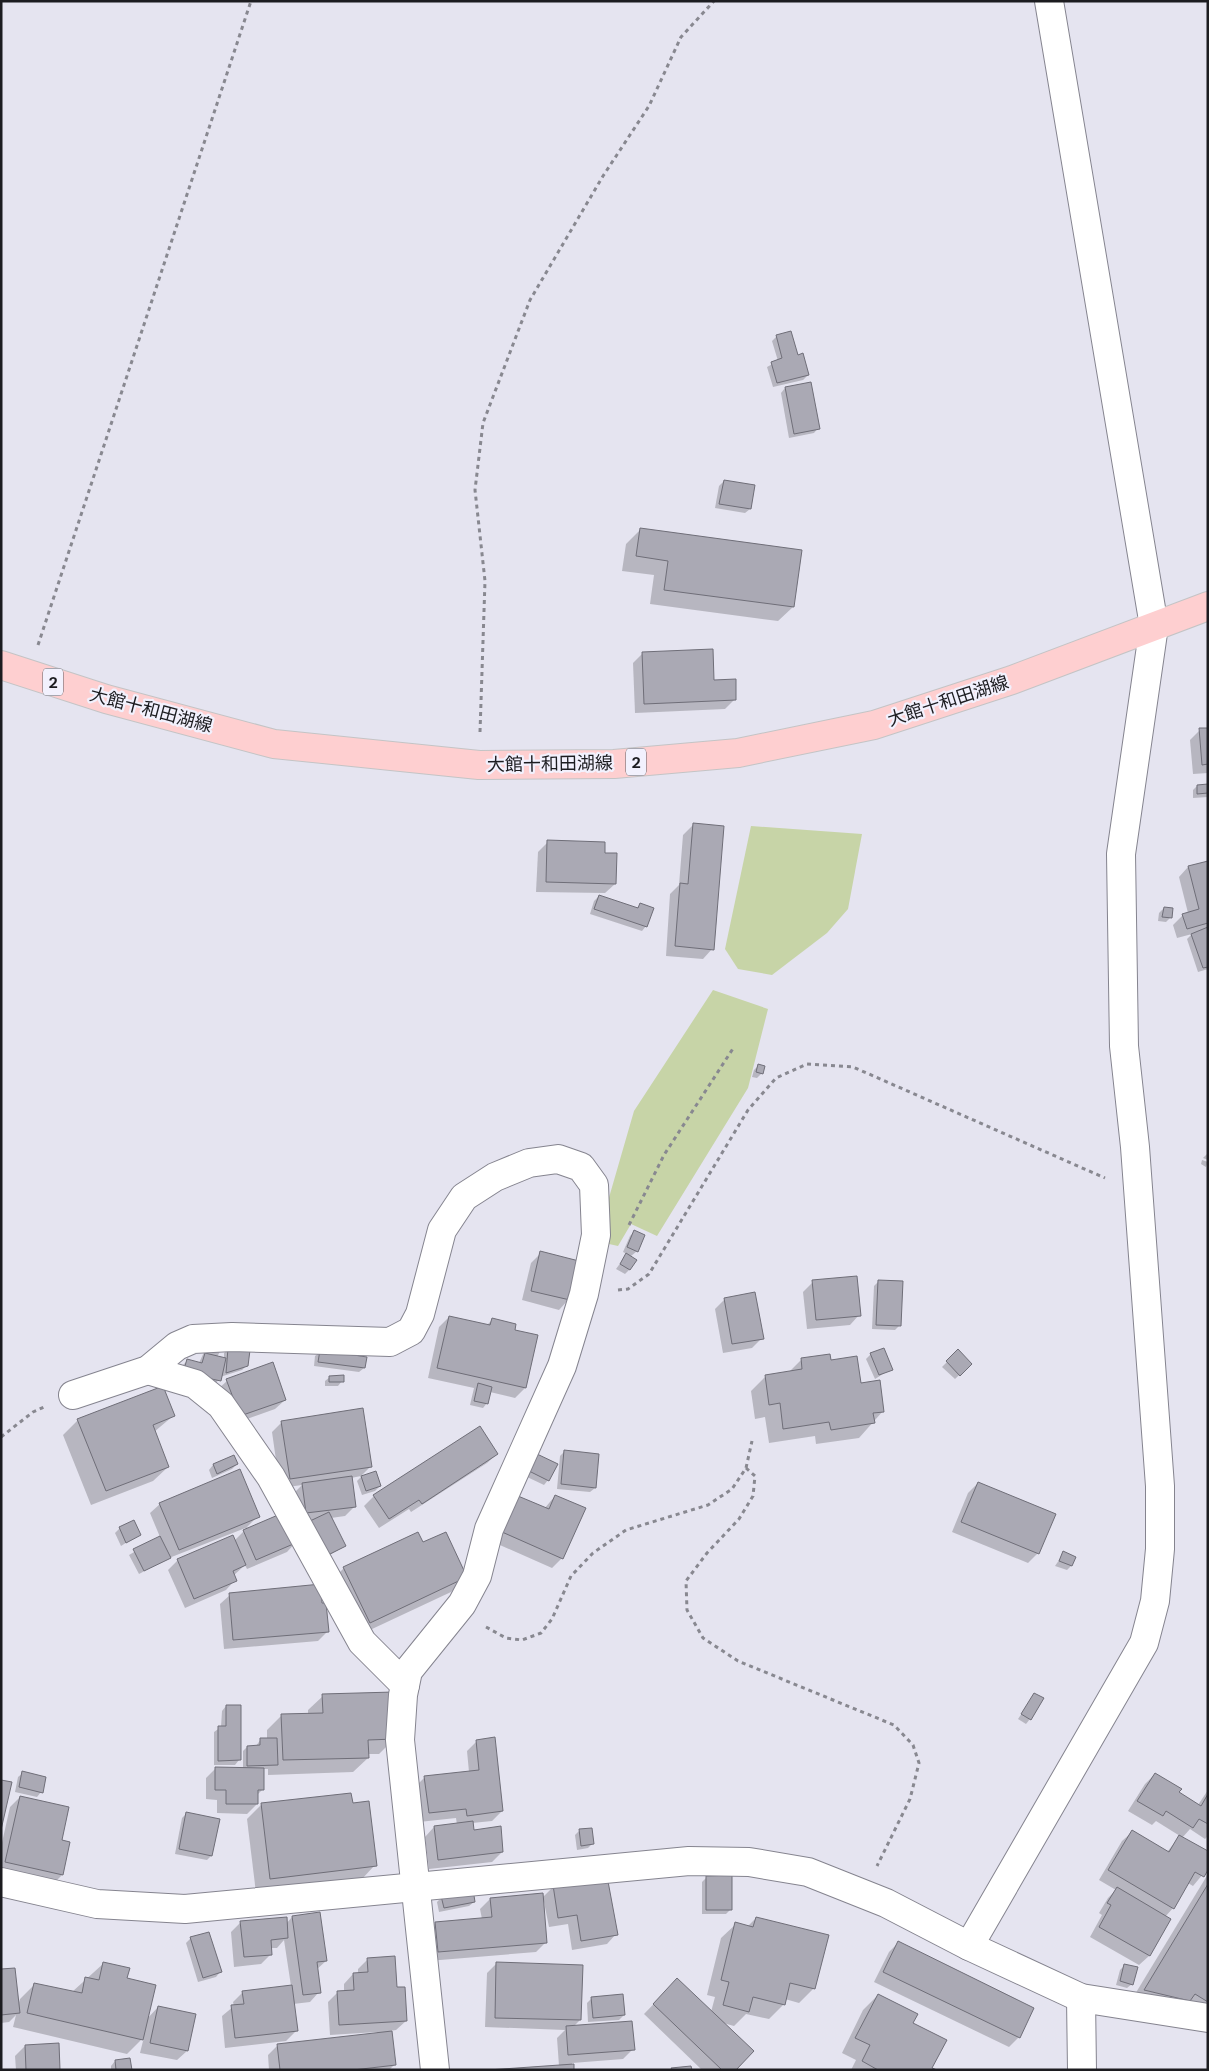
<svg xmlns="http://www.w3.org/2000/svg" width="1209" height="2071" font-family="'DM Sans','Noto Sans JP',sans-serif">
  <rect width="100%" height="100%" fill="#e5e4f0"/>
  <!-- green -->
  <g fill="#c7d4a7">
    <polygon points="751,826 862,834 848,909 827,933 772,975 738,969 725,949"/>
    <polygon points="713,990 768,1009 748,1088 657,1236 631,1224 618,1246 609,1244 605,1228 608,1201 634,1111"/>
  </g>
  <!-- shadow -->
  <g fill="#0003">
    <polygon points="777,336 797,357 808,375 803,380 773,387 767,367 778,361 772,341"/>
    <polygon points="810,384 818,428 814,433 789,438 781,393 785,388"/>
    <polygon points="724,481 750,509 745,513 715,508 719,486"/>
    <polygon points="640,530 793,607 778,621 650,604 654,575 622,571 626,544"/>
    <polygon points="643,653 713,681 735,699 725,709 635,713 633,663"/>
    <polygon points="1208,729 1208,773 1193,774 1190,740 1200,730"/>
    <polygon points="1208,785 1208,797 1193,798 1193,790 1197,786"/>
    <polygon points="693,825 712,949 703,959 666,956 670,894 679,885 683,835"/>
    <polygon points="548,842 603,854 615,884 605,893 536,892 538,852"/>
    <polygon points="1208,862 1208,969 1198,972 1187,939 1192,934 1177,938 1173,925 1183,915 1188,913 1179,877 1188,867"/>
    <polygon points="599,896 636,909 640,905 646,926 642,931 590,914 594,901"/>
    <polygon points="1164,908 1170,918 1166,922 1158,921 1159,913"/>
    <polygon points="759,1065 762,1073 757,1078 752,1077 754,1070"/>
    <polygon points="1208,1153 1208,1160 1203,1158"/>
    <polygon points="1202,1160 1208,1162 1206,1167 1201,1164"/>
    <polygon points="634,1232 637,1251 630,1257 629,1270 625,1274 616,1269 627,1254 623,1252 630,1236"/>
    <polygon points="541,1253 568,1300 559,1310 522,1300 531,1263"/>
    <polygon points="879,1281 900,1325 895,1330 872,1329 874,1286"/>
    <polygon points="813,1282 859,1315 850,1325 807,1329 803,1292"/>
    <polygon points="725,1299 762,1338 752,1348 723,1353 715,1309"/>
    <polygon points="449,1317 486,1326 493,1319 513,1331 536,1336 525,1388 515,1398 490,1392 487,1403 483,1408 470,1405 474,1388 428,1378 439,1327"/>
    <polygon points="222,1348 217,1357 224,1359 224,1353 229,1349 247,1365 242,1370 220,1377 215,1385 180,1377 182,1366 187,1361 199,1363 205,1350"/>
    <polygon points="958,1351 971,1364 955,1379 942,1367"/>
    <polygon points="320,1352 364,1368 359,1372 314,1366 315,1356"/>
    <polygon points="871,1354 891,1369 875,1379 866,1359"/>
    <polygon points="802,1359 830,1361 860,1385 883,1411 859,1438 816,1444 815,1436 769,1443 765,1417 755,1419 751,1391 766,1376 788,1373"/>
    <polygon points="330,1377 342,1381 338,1386 325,1386 325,1381"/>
    <polygon points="227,1381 285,1400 275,1409 230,1425 217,1390"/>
    <polygon points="173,1416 154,1432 168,1467 153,1481 91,1505 63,1435 78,1420"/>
    <polygon points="282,1422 371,1466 361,1476 351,1478 355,1506 345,1516 331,1518 345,1546 323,1559 313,1520 297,1522 293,1494 302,1485 280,1488 272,1432"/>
    <polygon points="564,1452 595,1488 590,1492 557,1489 560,1456"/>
    <polygon points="497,1454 487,1463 411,1512 409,1509 379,1528 364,1506 374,1496"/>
    <polygon points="234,1456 237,1464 232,1469 212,1478 209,1470 213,1465"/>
    <polygon points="532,1460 548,1480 544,1485 525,1476"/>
    <polygon points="361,1477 380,1486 375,1491 362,1495 357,1481"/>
    <polygon points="978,1483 1054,1515 1037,1554 1028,1563 952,1532 968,1493"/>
    <polygon points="555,1496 562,1558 552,1568 493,1542 509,1507 544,1509"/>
    <polygon points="160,1504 258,1516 244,1530 296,1542 287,1552 247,1569 245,1565 233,1576 235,1580 226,1590 185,1608 168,1570 178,1560 234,1541 248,1527 169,1558 139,1574 129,1555 160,1537 150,1513"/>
    <polygon points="120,1528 140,1534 121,1546 115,1533"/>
    <polygon points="423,1544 466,1577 451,1592 355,1637 330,1582 344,1568"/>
    <polygon points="1064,1553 1071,1566 1067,1570 1055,1566"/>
    <polygon points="230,1595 321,1604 328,1631 318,1641 224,1649 220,1604"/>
    <polygon points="1034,1695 1030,1719 1026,1724 1018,1719"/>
    <polygon points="323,1696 394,1739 379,1754 368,1754 368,1758 353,1772 268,1775 268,1769 263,1769 263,1789 257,1795 257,1804 247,1814 217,1813 217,1800 206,1799 206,1778 216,1768 243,1769 243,1751 247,1747 256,1746 261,1739 267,1739 267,1730 282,1715 308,1714 308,1710"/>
    <polygon points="226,1706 239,1760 235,1765 214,1765 214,1732 221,1727 222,1711"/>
    <polygon points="477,1741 502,1811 492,1821 472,1823 473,1831 502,1852 492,1862 429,1869 425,1837 434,1827 457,1825 456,1818 419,1822 415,1787 425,1777 469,1772 467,1751"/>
    <polygon points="23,1773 41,1792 37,1797 15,1792 18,1777"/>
    <polygon points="1155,1774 1177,1792 1198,1805 1208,1790 1208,1836 1205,1839 1190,1829 1182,1838 1208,1868 1193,1886 1188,1883 1173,1908 1165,1917 1170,1920 1149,1956 1139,1965 1090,1937 1102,1915 1099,1913 1108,1898 1116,1890 1099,1880 1122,1841 1132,1832 1167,1852 1180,1836 1156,1821 1152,1825 1128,1811 1145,1784"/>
    <polygon points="20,1797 60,1841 69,1843 62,1875 52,1885 1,1873 1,1847 10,1807"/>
    <polygon points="262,1804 351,1805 375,1865 361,1880 256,1893 247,1819"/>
    <polygon points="187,1813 211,1856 207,1860 175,1854 182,1818"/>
    <polygon points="579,1831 593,1843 588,1848 577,1850 575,1835"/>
    <polygon points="1208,1874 1208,2027 1126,2009"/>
    <polygon points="707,1877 731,1909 726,1914 702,1914 702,1882"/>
    <polygon points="553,1887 616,1934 607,1944 572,1950 568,1924 549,1927 544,1902 542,1902 546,1942 536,1952 428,1961 426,1933 435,1923 482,1919 480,1909 490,1899 542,1898"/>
    <polygon points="442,1897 474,1902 469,1906 439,1912 437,1902"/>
    <polygon points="292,1917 326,1961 316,1970 319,1992 310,2002 293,2004 296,2031 286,2041 225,2048 222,2016 234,2006 233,2002 243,1992 291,1986 284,1940 277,1948 270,1948 271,1954 261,1964 234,1967 231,1932 241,1922 286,1924"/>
    <polygon points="756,1918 814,1988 799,2003 785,1999 783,2005 769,2019 746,2014 734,2026 723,2023 735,2070 702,2070 644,2014 677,1980 711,2012 715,1997 707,1995 721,1938 736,1924 747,1927"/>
    <polygon points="191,1938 220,1972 216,1977 198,1982 186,1943"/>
    <polygon points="898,1943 1019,2037 1009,2047 874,1982 889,1952"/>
    <polygon points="368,1959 396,1989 406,2021 396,2030 390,2031 395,2064 389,2070 269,2070 268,2055 278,2045 377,2034 377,2032 330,2035 328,2002 338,1992 344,1992 344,1984 353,1974 358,1974 358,1969"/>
    <polygon points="104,1963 126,1979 147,2019 158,2007 187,2051 177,2060 140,2053 144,2037 127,2054 13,2027 16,2015 9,2022 1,2023 1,1970 18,2006 20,1999 35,1984 72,1992"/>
    <polygon points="497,1963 580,2020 573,2027 633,2049 623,2059 572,2063 573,2070 559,2066 557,2038 565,2030 485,2027 487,1973"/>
    <polygon points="1125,1965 1132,1984 1127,1988 1116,1985 1120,1970"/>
    <polygon points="878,1995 931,2068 934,2070 851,2070 856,2060 842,2053 863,2010"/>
    <polygon points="592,1998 624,2015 619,2020 588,2022 587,2003"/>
    <polygon points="25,2046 59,2070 16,2070 15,2056"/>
    <polygon points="115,2061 131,2070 111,2070 111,2066"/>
  </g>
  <!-- building -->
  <g fill="#aaa9b4" stroke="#6f6e78">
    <polygon points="791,331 798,355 803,353 809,375 777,383 771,362 782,358 776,335"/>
    <polygon points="811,382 820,429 794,434 785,387"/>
    <polygon points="724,480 755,485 751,509 719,504"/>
    <polygon points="640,528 802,550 794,607 664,590 668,561 636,556"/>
    <polygon points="713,649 714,680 736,679 736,700 644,704 642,652"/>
    <polygon points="1199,728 1208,728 1208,764 1202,765"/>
    <polygon points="1208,784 1208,793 1197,794 1197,785"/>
    <polygon points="693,823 724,826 714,950 675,946 680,883 688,884"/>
    <polygon points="547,840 605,842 605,853 617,853 616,884 546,882"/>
    <polygon points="1208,861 1208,923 1187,929 1182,914 1199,909 1188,866"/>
    <polygon points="599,895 638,908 640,903 654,908 647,927 594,909"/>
    <polygon points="1164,907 1173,908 1172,918 1162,917"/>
    <polygon points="1208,927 1208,967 1203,968 1191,934"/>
    <polygon points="758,1064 765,1066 763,1074 756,1072"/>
    <polygon points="634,1230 645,1235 638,1252 627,1247"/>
    <polygon points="540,1251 579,1261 570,1300 531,1291"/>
    <polygon points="626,1253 637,1260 630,1270 620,1264"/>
    <polygon points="857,1276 861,1316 816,1320 812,1280"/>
    <polygon points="878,1280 903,1281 901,1326 876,1325"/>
    <polygon points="755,1292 764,1339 732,1344 724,1298"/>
    <polygon points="449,1316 490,1325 492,1318 516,1324 515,1330 538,1335 526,1388 437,1368"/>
    <polygon points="228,1348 250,1350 248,1366 226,1373"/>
    <polygon points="884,1348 893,1370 879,1375 870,1353"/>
    <polygon points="958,1349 972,1364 960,1376 946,1361"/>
    <polygon points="320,1350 367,1357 365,1368 318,1362"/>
    <polygon points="205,1353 226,1358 221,1381 183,1373 187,1359 202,1363"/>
    <polygon points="830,1354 831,1360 857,1356 861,1383 880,1380 884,1412 873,1413 875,1423 831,1430 829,1422 783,1429 780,1403 769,1405 765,1375 802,1369 801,1358"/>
    <polygon points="273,1362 286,1400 240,1416 226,1379"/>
    <polygon points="344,1375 344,1382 329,1382 329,1376"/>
    <polygon points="478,1383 492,1387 488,1404 474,1401"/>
    <polygon points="163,1386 175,1416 153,1425 169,1467 106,1491 77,1419"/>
    <polygon points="363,1408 372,1467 290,1479 281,1421"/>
    <polygon points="480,1426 498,1454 422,1504 419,1500 389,1519 373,1495"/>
    <polygon points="564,1450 599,1454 596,1488 561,1484"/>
    <polygon points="537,1454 558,1464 549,1481 529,1471"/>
    <polygon points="234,1455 238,1464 217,1474 213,1464"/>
    <polygon points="240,1469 260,1517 179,1550 159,1503"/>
    <polygon points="376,1471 381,1486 366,1491 361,1476"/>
    <polygon points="352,1476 356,1507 306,1513 302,1483"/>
    <polygon points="978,1482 1056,1514 1039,1554 961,1522"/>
    <polygon points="555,1495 586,1508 563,1559 502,1532 518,1496 549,1509"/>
    <polygon points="285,1512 298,1542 256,1560 243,1530"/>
    <polygon points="329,1512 346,1546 328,1555 310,1521"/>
    <polygon points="134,1520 141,1535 126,1543 119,1527"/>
    <polygon points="418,1532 423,1542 446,1532 467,1577 370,1623 343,1567"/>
    <polygon points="233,1535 246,1565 233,1571 237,1581 194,1599 177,1559"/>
    <polygon points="160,1536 171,1558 144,1571 133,1549"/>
    <polygon points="1063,1551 1076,1557 1072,1566 1059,1561"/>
    <polygon points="321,1584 322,1603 326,1603 329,1632 233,1640 229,1593"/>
    <polygon points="394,1692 395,1739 368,1740 369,1758 283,1760 281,1714 323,1713 322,1694"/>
    <polygon points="1034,1693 1044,1698 1031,1720 1021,1714"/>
    <polygon points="226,1705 241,1705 241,1760 218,1761 218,1726 226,1726"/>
    <polygon points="495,1737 503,1811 467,1816 466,1809 429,1813 424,1776 479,1770 476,1740"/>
    <polygon points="260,1738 277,1738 278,1765 247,1766 247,1746 260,1745"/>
    <polygon points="215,1767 264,1768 264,1790 258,1790 258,1804 226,1804 226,1790 215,1790"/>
    <polygon points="22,1771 46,1777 43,1793 19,1787"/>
    <polygon points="1155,1773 1182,1789 1179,1792 1201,1806 1208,1794 1208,1824 1199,1819 1193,1828 1166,1811 1163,1816 1137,1801"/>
    <polygon points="1,1780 12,1782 1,1830"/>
    <polygon points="351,1793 353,1803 369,1801 377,1866 270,1879 261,1803"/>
    <polygon points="20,1796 69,1807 62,1840 70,1842 63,1875 5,1862"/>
    <polygon points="186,1812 220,1819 212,1856 179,1849"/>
    <polygon points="473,1821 474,1830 501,1826 503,1852 438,1860 434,1826"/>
    <polygon points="592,1828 594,1844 581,1846 579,1829"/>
    <polygon points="1132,1830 1169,1852 1179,1835 1208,1851 1208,1870 1204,1877 1195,1872 1174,1909 1108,1870"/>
    <polygon points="732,1875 732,1910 706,1910 706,1876"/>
    <polygon points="607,1876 618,1935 581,1941 577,1915 558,1918 553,1885"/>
    <polygon points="1208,1884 1208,2002 1195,1994 1190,2001 1144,1990"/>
    <polygon points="1117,1887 1171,1919 1150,1956 1099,1927 1111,1905 1107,1903"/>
    <polygon points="473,1889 475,1902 444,1908 441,1896"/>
    <polygon points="543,1893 547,1943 438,1952 435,1922 492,1917 490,1898"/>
    <polygon points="320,1912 327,1961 317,1962 321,1993 303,1995 292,1916"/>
    <polygon points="287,1917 288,1938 271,1940 272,1955 244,1957 240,1921"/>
    <polygon points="756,1917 829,1935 815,1989 790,1983 785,2005 753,1997 749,2012 723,2005 729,1982 721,1980 735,1922 753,1927"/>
    <polygon points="209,1932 222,1972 203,1978 190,1937"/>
    <polygon points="898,1941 1034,2008 1020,2038 883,1972"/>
    <polygon points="395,1956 397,1987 405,1987 407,2021 339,2025 337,1991 354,1990 353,1973 368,1972 367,1958"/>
    <polygon points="103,1962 130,1968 127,1978 156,1985 143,2040 27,2013 34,1983 82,1993 85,1977 99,1980"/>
    <polygon points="496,1962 583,1965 581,2020 495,2018"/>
    <polygon points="1124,1964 1138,1967 1133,1985 1120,1981"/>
    <polygon points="15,1968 20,2013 1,2015 1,1969"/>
    <polygon points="677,1978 754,2051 736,2070 722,2070 653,2004"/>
    <polygon points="292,1985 298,2031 235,2038 231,2005 244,2004 242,1991"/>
    <polygon points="623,1994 625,2015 593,2018 591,1997"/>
    <polygon points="878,1994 918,2014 913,2023 947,2040 932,2068 937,2070 878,2070 862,2061 870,2045 855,2038"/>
    <polygon points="158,2006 196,2014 188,2051 150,2043"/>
    <polygon points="632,2021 635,2050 568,2055 566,2026"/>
    <polygon points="392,2031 396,2065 353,2070 280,2070 277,2044"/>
    <polygon points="59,2043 60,2070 26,2070 25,2045"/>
    <polygon points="130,2058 132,2070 116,2070 115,2060"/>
    <polygon points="574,2064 574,2070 488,2070"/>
    <polygon points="691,2066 692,2070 672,2070 671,2068"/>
  </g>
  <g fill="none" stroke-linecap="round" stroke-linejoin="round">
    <!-- minor casing -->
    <g stroke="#85848f" stroke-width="30">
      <g id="minor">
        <polyline points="148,1370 195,1384 221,1405 271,1477 362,1642 405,1685"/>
        <polyline points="73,1395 148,1370 177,1346 193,1339 232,1337 390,1342 411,1331 420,1314 442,1230 464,1197 495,1177 529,1163 558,1159 581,1167 594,1185 596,1235 584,1294 562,1366 489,1529 477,1576 462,1604 408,1671 403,1695 400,1740 435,2070"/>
        <polyline points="1,1882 97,1904 185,1909 689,1861 749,1862 808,1872 886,1903 969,1946 1081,1998 1208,2018"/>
        <polyline points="969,1946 1144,1643 1155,1601 1160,1549 1160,1486 1135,1147 1124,1046 1121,854 1154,626 1049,1"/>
        <polyline points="1081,1998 1082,2070"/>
      </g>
    </g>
    <!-- major casing -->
    <g stroke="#c4c4c5" stroke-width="30">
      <polyline id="major" points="1,665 106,699 274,744 479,765 614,764 738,753 874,725 1012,680 1208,606"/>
    </g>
    <!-- path -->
    <g stroke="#888890" stroke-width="3" stroke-dasharray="4 4" stroke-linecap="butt">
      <polyline points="38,645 251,1"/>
      <polyline points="480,732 485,581 475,490 483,423 530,300 603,176 649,106 681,37 714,1"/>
      <polyline points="629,1225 664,1155 734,1047"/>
      <polyline points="618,1290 628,1289 649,1274 748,1110 776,1078 807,1064 853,1067 1105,1178"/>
      <polyline points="1,1437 33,1412 44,1407"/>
      <polyline points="746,1468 755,1476 753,1496 739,1519 707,1553 686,1581 687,1610 703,1638 738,1661 894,1725 913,1745 919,1763 910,1799 877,1866"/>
      <polyline points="486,1627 506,1638 522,1640 541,1633 552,1619 571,1576 593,1553 626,1530 708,1505 732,1489 746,1468 752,1441"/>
    </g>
    <!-- minor -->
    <use href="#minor" stroke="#fff" stroke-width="28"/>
    <!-- major -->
    <use href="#major" stroke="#fecfd0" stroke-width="28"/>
  </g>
  <g text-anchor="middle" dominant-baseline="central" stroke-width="4.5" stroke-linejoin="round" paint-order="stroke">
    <!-- shield labels -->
    <g fill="#f2f1fd" stroke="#5c5c62" stroke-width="1">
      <rect x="43" y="668.5" width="20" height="27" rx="4"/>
      <rect x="626" y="748.5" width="20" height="27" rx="4"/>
    </g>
    <g font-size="16" font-weight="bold" fill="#1c1c20">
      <text x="53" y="682">2</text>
      <text x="636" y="762">2</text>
    </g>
    <!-- street labels -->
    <g font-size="18" fill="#1c1c20" stroke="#f2f1fd">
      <text transform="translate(948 701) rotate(-18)">大館十和田湖線</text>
      <text transform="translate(151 710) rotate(15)">大館十和田湖線</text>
      <text transform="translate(550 764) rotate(-1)">大館十和田湖線</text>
    </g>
  </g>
  <!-- border -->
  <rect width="1209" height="2071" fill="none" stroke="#1c1c20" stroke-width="5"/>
</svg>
